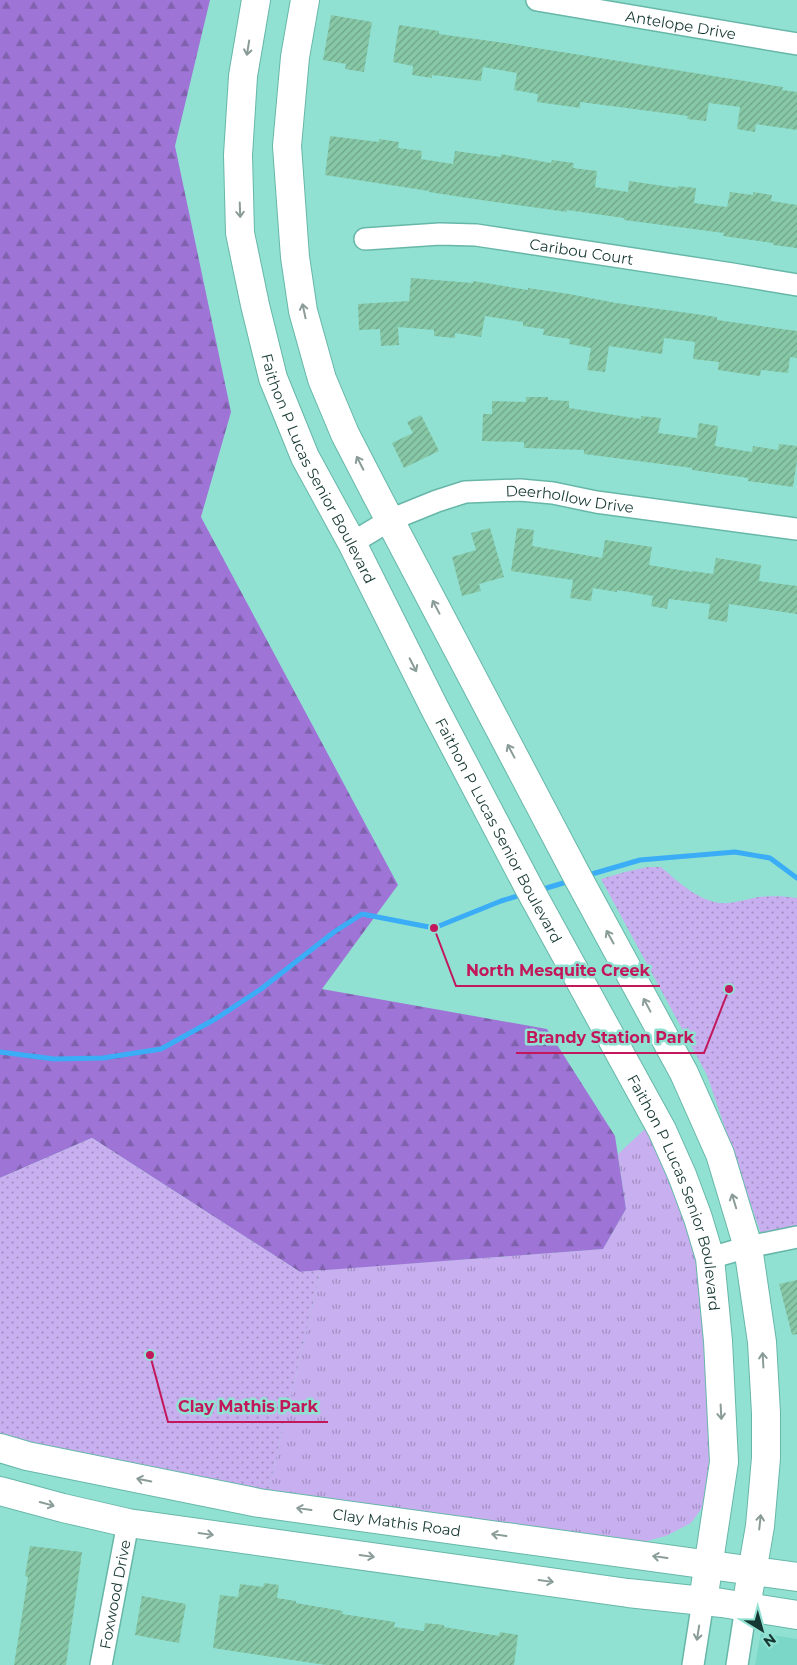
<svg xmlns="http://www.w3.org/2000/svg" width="797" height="1665" font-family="Montserrat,sans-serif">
  <defs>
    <pattern id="grass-tufts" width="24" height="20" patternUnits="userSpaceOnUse" patternTransform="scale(1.25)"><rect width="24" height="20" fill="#c8afef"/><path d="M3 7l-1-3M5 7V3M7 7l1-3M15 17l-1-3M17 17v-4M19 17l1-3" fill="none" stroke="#a18fc2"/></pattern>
    <pattern id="forest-firs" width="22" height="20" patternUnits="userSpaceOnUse" patternTransform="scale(1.25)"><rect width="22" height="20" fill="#9e75d6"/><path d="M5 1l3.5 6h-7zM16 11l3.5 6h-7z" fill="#8061ae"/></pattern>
    <pattern id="park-dots" width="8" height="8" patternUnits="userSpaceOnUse" patternTransform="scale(1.25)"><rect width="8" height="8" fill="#c8afef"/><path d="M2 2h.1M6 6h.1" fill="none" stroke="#a18fc2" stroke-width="1.8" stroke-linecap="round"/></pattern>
    <pattern id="building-hatch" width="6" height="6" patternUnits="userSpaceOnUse" patternTransform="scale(1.25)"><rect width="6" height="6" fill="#87c8a7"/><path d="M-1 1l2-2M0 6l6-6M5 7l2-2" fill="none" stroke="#6da389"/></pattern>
  </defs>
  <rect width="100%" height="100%" fill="#91e1d3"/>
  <!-- built -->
  <polygon fill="#7bd7c8" points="761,1633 797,1639 797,1665 755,1665"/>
  <!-- grass -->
  <polygon fill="url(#grass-tufts)" points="646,1128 667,1172 683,1217 696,1259 705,1303 711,1491 705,1504 691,1523 666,1536 647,1541 626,1543 268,1492 321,1270 603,1249 626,1209 618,1154"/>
  <!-- forest -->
  <polygon fill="url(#forest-firs)" points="0,0 210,0 175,146 231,412 201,517 398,885 322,989 547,1029 615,1136 626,1209 603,1249 300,1272 92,1138 0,1178"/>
  <!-- park -->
  <g fill="url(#park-dots)">
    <path d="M648 867H661C678 882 704 906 728 903 738 902 748 899 758 897 771 896 784 896 797 898V1229L762 1237 707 1075 601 879 625 872Z"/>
    <polygon points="92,1138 300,1272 321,1270 268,1492 0,1439 0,1178"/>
  </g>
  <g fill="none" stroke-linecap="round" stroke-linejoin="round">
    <!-- stream -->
    <g stroke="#3badf6" stroke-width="5">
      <polyline points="585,876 640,860 735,852 770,858 797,878"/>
      <polyline points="540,890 570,881"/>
      <polyline points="0,1052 54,1059 103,1058 161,1049 217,1018 261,989 334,932 362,914 434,928 501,901 524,894"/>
    </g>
  </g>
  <!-- building -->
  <g fill="url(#building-hatch)">
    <polygon points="331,15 372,22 364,72 345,69 346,64 323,60"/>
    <polygon points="399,25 439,31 439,34 505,43 783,87 782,90 797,92 797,130 756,124 755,132 737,129 740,107 709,103 706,121 687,119 688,116 580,102 580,108 537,102 538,94 514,90 517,73 483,67 481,81 432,75 432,78 412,75 413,66 393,62"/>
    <polygon points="330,136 379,142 379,139 399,142 398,148 422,151 421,159 453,164 455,151 501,157 501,154 551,163 552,160 574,163 573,168 597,171 595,187 628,192 629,181 678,188 678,186 696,188 694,203 727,207 730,192 753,195 753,192 772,195 771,201 797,205 797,248 773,245 773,243 723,236 724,233 624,220 624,218 567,210 567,212 474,199 429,192 429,191 325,175"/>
    <polygon points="411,278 473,283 473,281 528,290 528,288 569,294 616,303 717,317 717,320 797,331 797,358 790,357 788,373 761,370 760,376 718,370 719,362 693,359 695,342 664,338 662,354 609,346 605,372 587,370 591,348 569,344 570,339 543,335 544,329 523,326 523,322 485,316 481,337 455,333 455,338 434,336 434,330 398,327 399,345 381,346 380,329 359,330 358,304 409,301"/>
    <polygon points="526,397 548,397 548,400 569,401 569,408 641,419 641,416 661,418 658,433 697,438 699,423 718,426 715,446 752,452 753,446 778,450 779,444 797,446 797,460 793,487 748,481 748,478 692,470 692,468 584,454 584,450 524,448 524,442 482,441 483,414 492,414 492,401 526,402"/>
    <polygon points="421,415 439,451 404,468 392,443 413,433 407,422"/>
    <polygon points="490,528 504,577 479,584 481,591 462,596 452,557 476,550 471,533"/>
    <polygon points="517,528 534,530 532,546 602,558 605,540 652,547 649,565 692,572 692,571 713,574 716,558 761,565 759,581 797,586 797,614 729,604 727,622 708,619 710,604 669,599 667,609 651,606 653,596 617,590 617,592 593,588 591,601 570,598 573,580 511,571"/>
    <polygon points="797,1280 797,1334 792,1335 779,1284"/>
    <polygon points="30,1546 82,1552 66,1665 14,1665 28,1577 25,1576"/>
    <polygon points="264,1583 279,1585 277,1598 296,1601 296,1603 343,1611 342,1614 395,1622 394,1627 424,1631 425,1623 444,1625 444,1627 499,1636 500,1632 518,1635 514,1665 326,1665 213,1648 220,1595 238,1597 240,1584 263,1587"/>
    <polygon points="142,1596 186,1604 179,1643 135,1635"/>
  </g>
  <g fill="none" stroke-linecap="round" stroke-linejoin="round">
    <!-- minor casing -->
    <g stroke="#67b7a9" stroke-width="24">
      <g id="minor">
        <path id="s1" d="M537 0 797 44"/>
        <path id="s2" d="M365 239 440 234 476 235 732 274 797 285"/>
        <path id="s3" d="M352 543 390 520 437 501 465 492 520 490 553 493 596 502 797 529"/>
        <polyline points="710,1258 748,1247 797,1237"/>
        <path id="s4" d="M101 1665 128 1523"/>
        <polyline points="693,1665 703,1601"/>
        <polyline points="737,1665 746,1607"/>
      </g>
    </g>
    <!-- major casing -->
    <g stroke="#67b7a9" stroke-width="30">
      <g id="major">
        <path id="s5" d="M256 0 243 76 238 155 240 233 255 305 273 378 305 457 352 543 435 709 529 888 662 1130 682 1175 698 1218 710 1258 718 1341 724 1462 703 1601"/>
        <polyline points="305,0 295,57 287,146 295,257 303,311 322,379 345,434 376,494 577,876 684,1073 720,1154 748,1247 762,1342 766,1413 766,1458 760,1526 746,1607"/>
        <path id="s6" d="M0 1448 27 1456 259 1503 797 1577"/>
        <polyline points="0,1491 63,1508 128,1523 628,1593 722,1603 797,1615"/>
      </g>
    </g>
    <!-- minor -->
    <use href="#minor" stroke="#fff" stroke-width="21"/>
    <!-- major -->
    <use href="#major" stroke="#fff" stroke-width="28"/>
  </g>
  <!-- one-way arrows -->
  <defs><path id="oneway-shaft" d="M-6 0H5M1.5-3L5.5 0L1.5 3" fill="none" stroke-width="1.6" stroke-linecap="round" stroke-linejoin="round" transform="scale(1.25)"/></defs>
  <g stroke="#8a9c98">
    <use href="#oneway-shaft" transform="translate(248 48) rotate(99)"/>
    <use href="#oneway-shaft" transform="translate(240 210) rotate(88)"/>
    <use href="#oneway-shaft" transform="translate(304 311) rotate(-102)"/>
    <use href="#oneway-shaft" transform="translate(360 463) rotate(-117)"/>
    <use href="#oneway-shaft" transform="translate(436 607) rotate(-118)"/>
    <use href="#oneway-shaft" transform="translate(413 665) rotate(63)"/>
    <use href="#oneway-shaft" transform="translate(511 751) rotate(-118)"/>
    <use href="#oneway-shaft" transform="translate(610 937) rotate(-119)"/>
    <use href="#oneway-shaft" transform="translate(647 1005) rotate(-118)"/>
    <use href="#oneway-shaft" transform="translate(734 1201) rotate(-107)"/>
    <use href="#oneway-shaft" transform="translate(763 1360) rotate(-93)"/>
    <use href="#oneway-shaft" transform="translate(721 1412) rotate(87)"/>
    <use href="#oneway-shaft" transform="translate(144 1480) rotate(-169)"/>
    <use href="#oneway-shaft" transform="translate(47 1504) rotate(15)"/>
    <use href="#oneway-shaft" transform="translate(304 1509) rotate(-172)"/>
    <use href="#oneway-shaft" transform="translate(760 1522) rotate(-84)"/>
    <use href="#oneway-shaft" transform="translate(206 1534) rotate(8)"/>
    <use href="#oneway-shaft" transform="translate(499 1535) rotate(-172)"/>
    <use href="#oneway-shaft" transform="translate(367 1556) rotate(8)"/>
    <use href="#oneway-shaft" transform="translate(660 1557) rotate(-172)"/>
    <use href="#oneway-shaft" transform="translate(546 1581) rotate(8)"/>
    <use href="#oneway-shaft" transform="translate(698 1633) rotate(99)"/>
  </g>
  <g text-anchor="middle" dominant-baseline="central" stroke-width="5" stroke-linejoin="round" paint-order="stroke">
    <!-- street labels -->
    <g font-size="15" fill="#163832" stroke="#91e1d3">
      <text stroke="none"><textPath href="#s1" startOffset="146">Antelope Drive</textPath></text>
      <text stroke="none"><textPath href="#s2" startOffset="218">Caribou Court</textPath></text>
      <text stroke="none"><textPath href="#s5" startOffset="484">Faithon P Lucas Senior Boulevard</textPath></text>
      <text stroke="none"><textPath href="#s3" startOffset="230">Deerhollow Drive</textPath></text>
      <text stroke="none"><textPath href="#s5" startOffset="889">Faithon P Lucas Senior Boulevard</textPath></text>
      <text stroke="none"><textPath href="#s5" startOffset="1294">Faithon P Lucas Senior Boulevard</textPath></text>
      <text stroke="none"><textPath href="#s6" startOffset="404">Clay Mathis Road</textPath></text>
      <text stroke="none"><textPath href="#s4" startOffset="72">Foxwood Drive</textPath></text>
    </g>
  </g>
  <!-- callouts -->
  <path fill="none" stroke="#c2185b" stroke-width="2" d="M434 928L456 986H660M729 989L704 1053H516M150 1355L168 1422H328"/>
  <g fill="#c2185b" stroke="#91e1d3" stroke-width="2">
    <circle cx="434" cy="928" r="5"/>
    <circle cx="729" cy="989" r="5"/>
    <circle cx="150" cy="1355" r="5"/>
  </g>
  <g font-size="16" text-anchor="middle" font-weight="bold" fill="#c2185b" stroke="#91e1d3" stroke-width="5" stroke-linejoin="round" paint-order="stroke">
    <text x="558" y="976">North Mesquite Creek</text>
    <text x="610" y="1043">Brandy Station Park</text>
    <text x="248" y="1412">Clay Mathis Park</text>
  </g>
  <!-- north arrow -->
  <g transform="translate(762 1630) rotate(143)" stroke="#91e1d3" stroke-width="4" paint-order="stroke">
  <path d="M0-4L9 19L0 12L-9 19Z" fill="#163832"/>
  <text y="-8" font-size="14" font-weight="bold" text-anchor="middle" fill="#163832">N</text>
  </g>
</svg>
